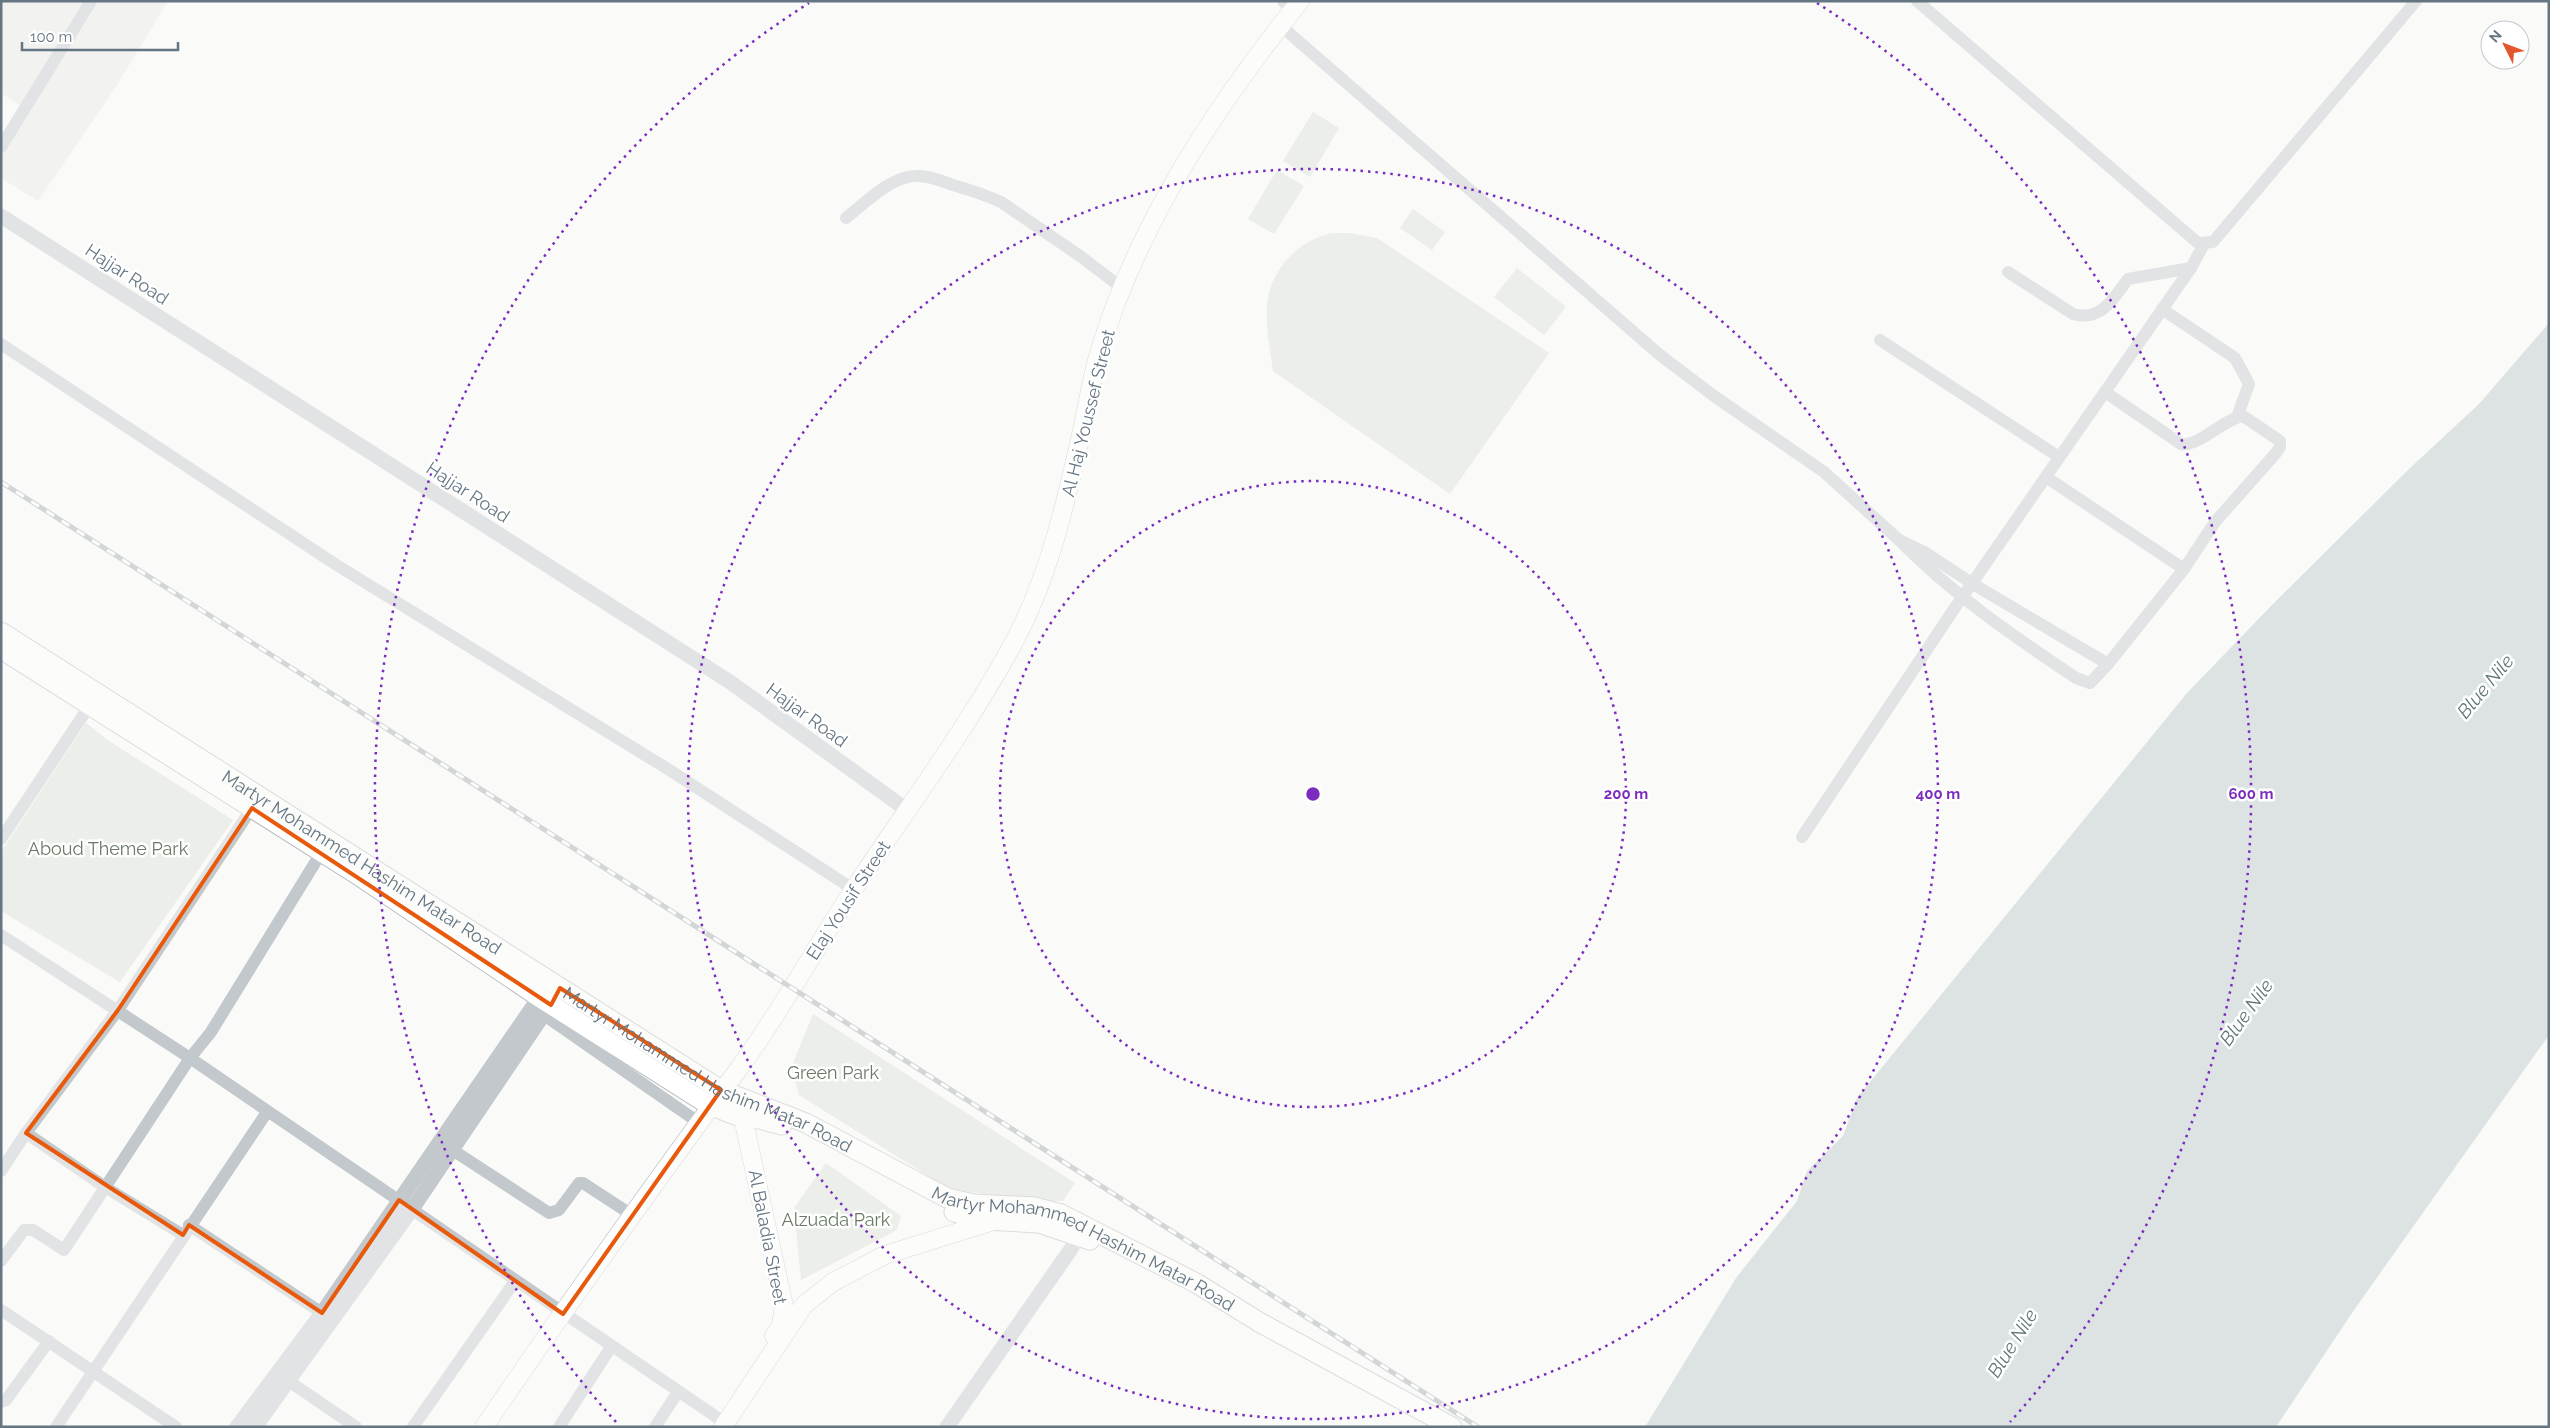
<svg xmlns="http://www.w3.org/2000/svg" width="2550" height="1428" font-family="Raleway,sans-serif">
  <rect width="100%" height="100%" fill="#fafaf8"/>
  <!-- built -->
  <polygon fill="#e8e9e9" points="1,1 168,1 115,88 38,201 1,178 1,153 28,111 1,93"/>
  <!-- green -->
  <g fill="#dadfd7">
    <polygon points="1313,112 1339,128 1310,177 1283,161"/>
    <polygon points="1277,170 1304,186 1274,234 1248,219"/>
    <polygon points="1413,209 1445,232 1432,250 1400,228"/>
    <path d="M1348 233 1377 238 1549 353 1450 494 1273 371C1270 348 1264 321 1268 298 1273 269 1297 243 1325 235 1331 233 1340 233 1348 233Z"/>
    <polygon points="1517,268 1566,307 1544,335 1494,297"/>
    <polygon points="86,723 109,741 233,820 120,982 1,911 1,852"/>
    <polygon points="813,1014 1075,1183 1063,1201 1035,1201 949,1189 799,1095 791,1068"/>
    <polygon points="826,1163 901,1216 897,1230 801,1280 794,1208"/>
  </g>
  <!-- water -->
  <polygon fill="#bbc7cb" points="2549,323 2549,1035 2354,1310 2276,1427 1645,1427 1736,1278 1797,1201 1807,1171 1843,1136 1857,1098 2187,693 2271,606 2409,469 2479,404"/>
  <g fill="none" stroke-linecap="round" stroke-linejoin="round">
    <!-- secondary casing -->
    <g stroke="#b3babf" stroke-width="19">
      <g id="secondary">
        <polyline points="743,1118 784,1306 781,1326 774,1336"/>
        <path d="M484 1427C567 1305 653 1185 740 1067 781 1011 814 950 852 892 907 808 968 728 1015 640 1049 576 1065 505 1081 435 1087 408 1091 380 1099 353 1138 223 1215 107 1300 1"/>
        <polyline points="723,1427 804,1305 833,1282 885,1255 997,1220"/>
      </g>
    </g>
    <!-- primary casing -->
    <g stroke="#b5babe" stroke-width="21">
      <g id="primary">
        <path id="s1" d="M1 632 721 1090 806 1123 947 1198 974 1204 1034 1207 1061 1214 1196 1283 1259 1322 1452 1427"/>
        <polyline points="1,649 361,877 539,997 709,1105 743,1118 760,1119 782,1125"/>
        <polyline points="954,1212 985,1220 1039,1223 1090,1240"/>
      </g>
    </g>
    <!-- minor -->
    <g stroke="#c3c8cc" stroke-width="12">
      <polyline points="1283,1 1293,10"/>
      <polyline points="1917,1 2198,243 2213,242 2416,1"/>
      <polyline points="1281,26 1660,355 1714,396 1824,472 1899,540"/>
      <polyline points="1,147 91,1"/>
      <path d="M846 218C865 203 890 177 915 176 928 175 942 181 953 185 970 190 986 195 1001 202L1080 256 1122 288"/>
      <path d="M2008 272 2073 314C2101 322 2113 299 2128 279L2191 268"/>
      <polyline points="2162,309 2235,358 2249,384 2237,417"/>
      <polyline points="1880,340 2059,457"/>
      <polyline points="1,344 335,564 671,771 853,889"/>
      <path d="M2105 392 2181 444C2199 447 2223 419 2243 416L2280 441V447L2276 453 2215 522 2184 569 2108 664"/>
      <polyline points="2046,477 2184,569"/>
      <path d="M1899 540 1926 553 1973 584 2108 664 2090 683 2076 678C2013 636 1952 594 1899 540Z"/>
      <polyline points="1802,837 1952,612 2191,268 2204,244"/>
      <polyline points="1,839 94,699"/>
      <polyline points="1,935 190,1058 731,1427"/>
      <polyline points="544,1015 698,1122"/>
      <polyline points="26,1133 105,1187 183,1235"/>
      <polyline points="451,1149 549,1213 559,1210 579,1183 583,1183 632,1215"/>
      <polyline points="1,1171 26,1133 118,1010 252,808"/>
      <polyline points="189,1225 322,1313"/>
      <polyline points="1,1261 24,1230 33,1230 64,1250 190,1058 211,1032 321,853"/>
      <polyline points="1,1310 176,1427"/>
      <polyline points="287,1380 356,1427"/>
      <polyline points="1,1402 6,1400 49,1341"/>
      <polyline points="56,1427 267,1112"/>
      <polyline points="413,1427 515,1281"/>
      <polyline points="559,1427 611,1347"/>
      <polyline points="655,1427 678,1392"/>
    </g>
    <!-- tertiary -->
    <g stroke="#c3c8cc" stroke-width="15">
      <polyline points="1,216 730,682 907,810"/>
      <polyline points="237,1427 322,1313 545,989"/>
      <polyline points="255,1427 412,1209 556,996"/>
      <polyline points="947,1427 1071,1249 1078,1235"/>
    </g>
    <!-- secondary -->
    <use href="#secondary" stroke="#fff" stroke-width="18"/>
    <!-- primary -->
    <use href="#primary" stroke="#fff" stroke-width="19"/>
    <!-- rail casing -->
    <g stroke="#a2aab0" stroke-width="5">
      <polyline id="rail" points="1,482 1478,1427"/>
    </g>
    <!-- rail -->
    <use href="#rail" stroke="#fff" stroke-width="3" stroke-dasharray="9" stroke-linecap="butt"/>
  </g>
  <!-- marked area -->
  <path d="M0 0H2550V1428H0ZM252 808 551 1005 560 988 721 1090 563 1314 399 1200 322 1313 189 1225 183 1235 26 1133 118 1010Z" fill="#fafaf8" fill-opacity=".55" fill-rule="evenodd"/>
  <path fill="none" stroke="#e8590c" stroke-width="4" stroke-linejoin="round" d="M252 808 551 1005 560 988 721 1090 563 1314 399 1200 322 1313 189 1225 183 1235 26 1133 118 1010Z"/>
  <!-- distance rings -->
  <g fill="none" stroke="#7b2cbf" stroke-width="2.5" stroke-dasharray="2.5 5">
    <circle cx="1313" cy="794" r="313"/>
    <circle cx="1313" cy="794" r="625"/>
    <path d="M616 1422A938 938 0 0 1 809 3M1817 3A938 938 0 0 1 2010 1422"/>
  </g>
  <g text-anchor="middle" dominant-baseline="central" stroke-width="5" stroke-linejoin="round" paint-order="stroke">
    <!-- street labels -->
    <g font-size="18" fill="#657683" stroke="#fff">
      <text transform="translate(127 274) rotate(33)">Hajjar Road</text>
      <text transform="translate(1088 413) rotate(-76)">Al Haj Youssef Street</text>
      <text transform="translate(468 492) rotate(33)">Hajjar Road</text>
      <text transform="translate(807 715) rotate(36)">Hajjar Road</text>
      <text stroke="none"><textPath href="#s1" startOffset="428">Martyr Mohammed Hashim Matar Road</textPath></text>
      <text transform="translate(848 900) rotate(-57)">Elaj Yousif Street</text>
      <text stroke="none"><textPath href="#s1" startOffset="832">Martyr Mohammed Hashim Matar Road</textPath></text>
      <text transform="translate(768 1237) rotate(79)">Al Baladia Street</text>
      <text stroke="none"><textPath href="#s1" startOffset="1252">Martyr Mohammed Hashim Matar Road</textPath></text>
    </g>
    <!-- park labels -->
    <g font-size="18" fill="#687a64" stroke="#fff">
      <text x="108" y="848">Aboud Theme Park</text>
      <text x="833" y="1072">Green Park</text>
      <text x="836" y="1219">Alzuada Park</text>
    </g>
    <!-- water labels -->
    <g font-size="19" font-style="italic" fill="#60757c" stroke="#fff">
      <text transform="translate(2485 686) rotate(-50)">Blue Nile</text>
      <text transform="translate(2246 1012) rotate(-54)">Blue Nile</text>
      <text transform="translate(2012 1343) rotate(-58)">Blue Nile</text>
    </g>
  </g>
  <circle cx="1313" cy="794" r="8" fill="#7b2cbf" stroke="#fff" stroke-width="2.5"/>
  <g font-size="15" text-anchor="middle" font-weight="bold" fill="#7b2cbf" stroke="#fff" stroke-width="5" stroke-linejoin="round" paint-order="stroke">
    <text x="1626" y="799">200 m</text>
    <text x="1938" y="799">400 m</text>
    <text x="2251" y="799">600 m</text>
  </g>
  <!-- border -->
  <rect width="2550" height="1428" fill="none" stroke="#657683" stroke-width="5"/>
  <!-- north arrow -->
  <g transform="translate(2505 45) rotate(312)"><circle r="24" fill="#ffffff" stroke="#c1c8cd"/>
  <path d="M0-4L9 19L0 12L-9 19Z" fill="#e4572e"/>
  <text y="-8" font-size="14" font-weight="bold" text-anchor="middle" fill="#657683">N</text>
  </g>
  <!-- scale -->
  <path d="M22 42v8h156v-8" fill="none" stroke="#657683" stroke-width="2.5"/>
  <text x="30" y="42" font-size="15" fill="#657683" stroke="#ffffff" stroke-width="4" paint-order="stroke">100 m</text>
</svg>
